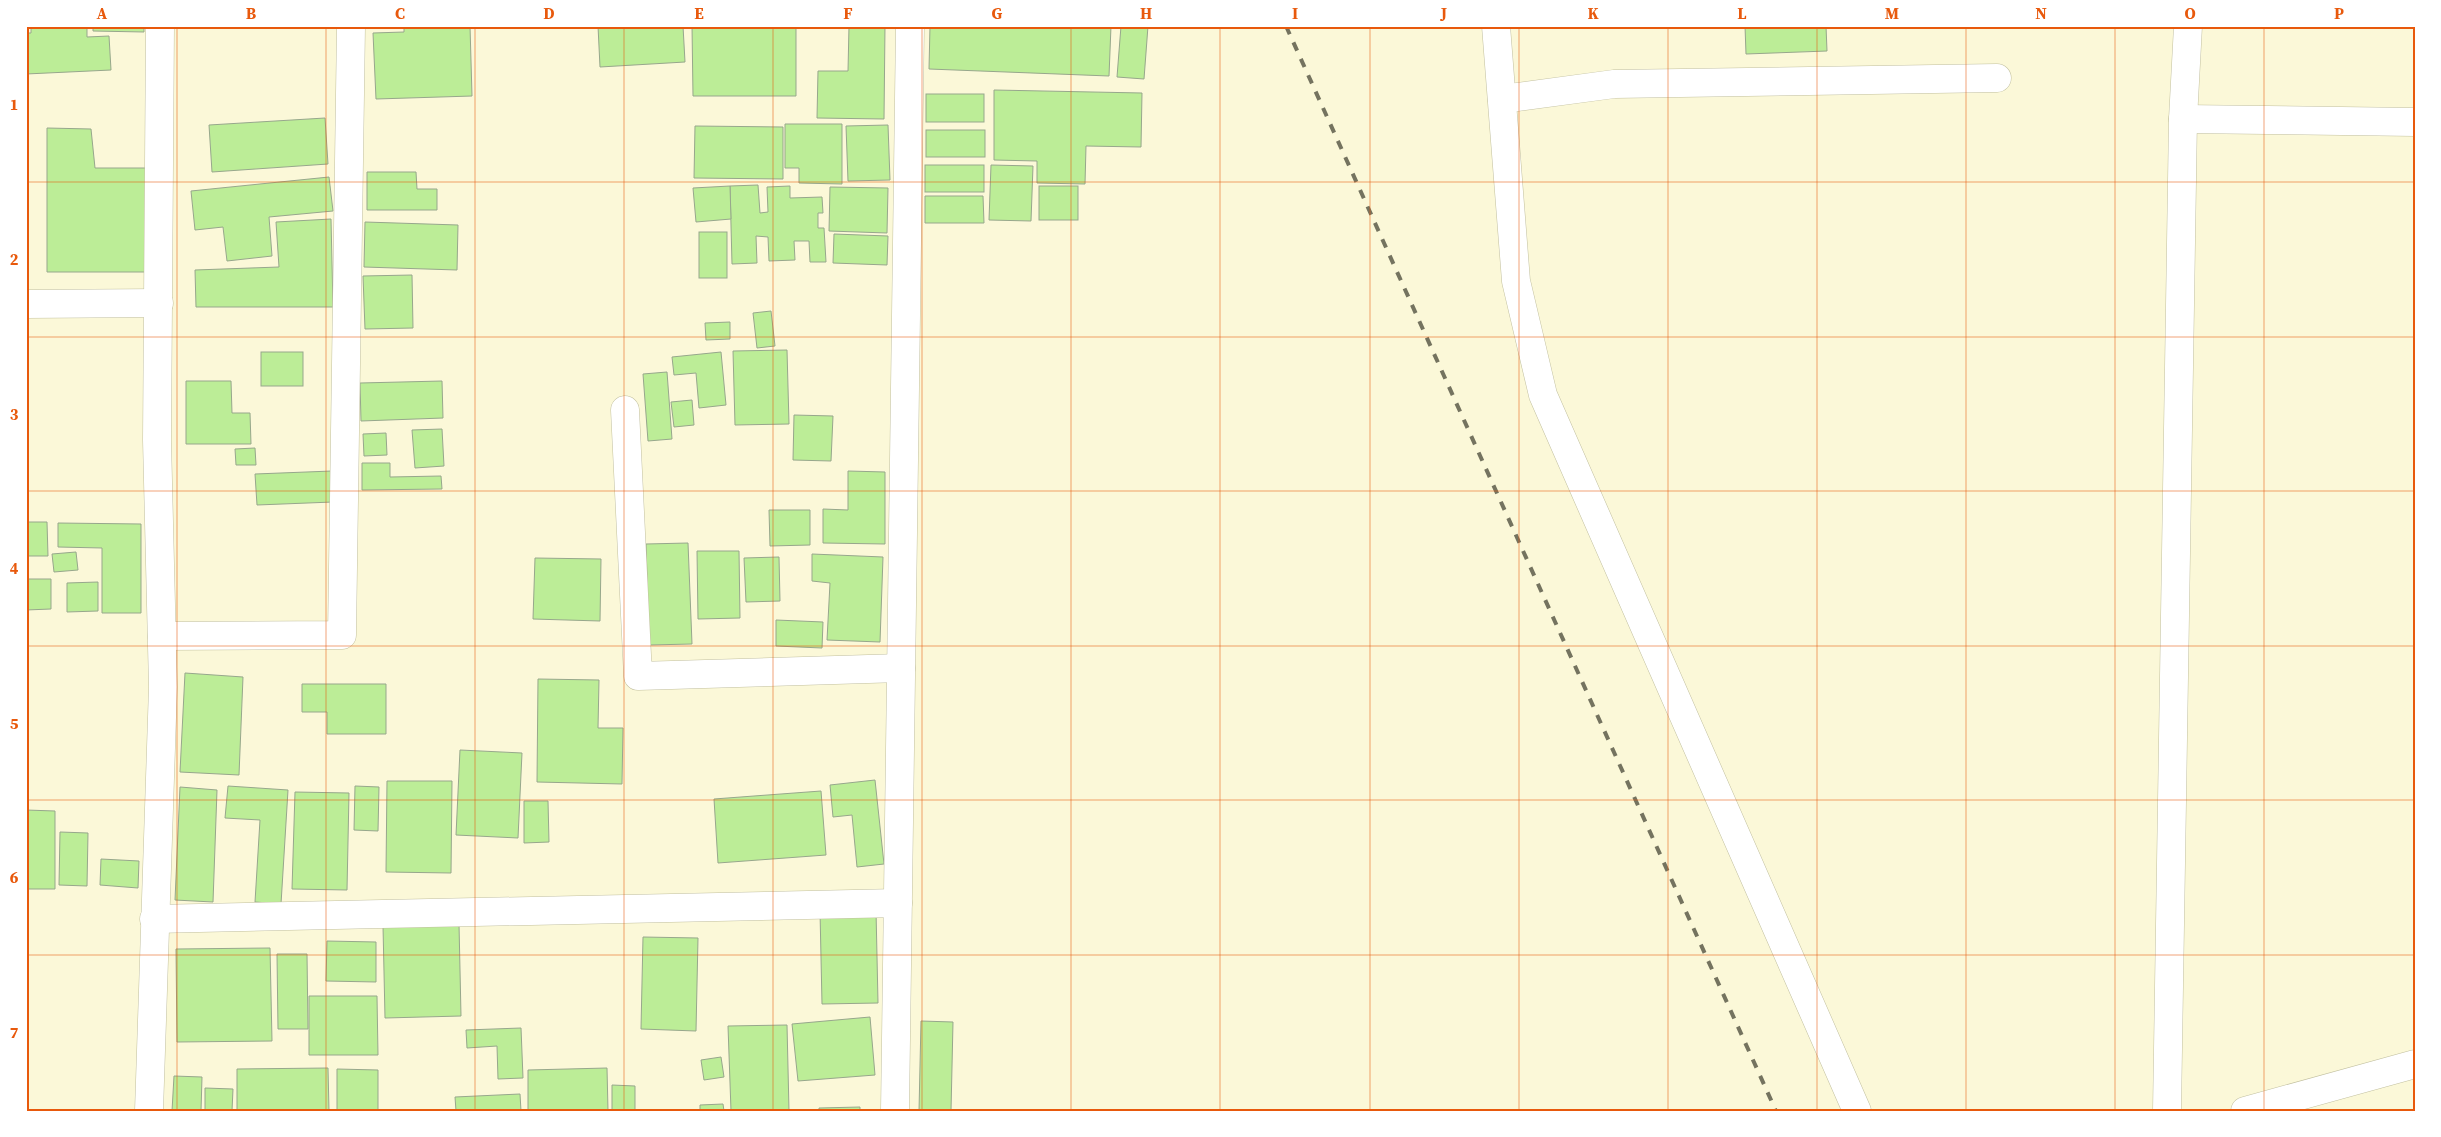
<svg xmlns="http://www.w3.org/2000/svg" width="2441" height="1137" font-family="'Source Serif 4',serif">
  <rect width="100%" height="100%" fill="#fbf8d8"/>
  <!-- building -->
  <g fill="#bced97" stroke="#97a78c">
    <polygon points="31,26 87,26 87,37 109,36 111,70 26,74 26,33 31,33"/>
    <polygon points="93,26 144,26 144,32 93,31"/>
    <polygon points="404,26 470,26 472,96 376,99 373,33 404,32"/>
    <polygon points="598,26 683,26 685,62 600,67"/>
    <polygon points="692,26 796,26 796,96 693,96"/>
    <polygon points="849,26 885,26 884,119 817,118 818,71 848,71"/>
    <polygon points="930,26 1111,26 1109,76 929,69"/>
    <polygon points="1121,26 1148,26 1144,79 1117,77"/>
    <polygon points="1745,26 1826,26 1827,51 1746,54"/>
    <polygon points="994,90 1142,93 1141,147 1086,146 1085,184 1037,183 1037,161 994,160"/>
    <rect x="926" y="94" width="58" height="28"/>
    <polygon points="325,118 328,164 212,172 209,125"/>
    <polygon points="785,124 842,124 842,184 799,183 799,168 785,168"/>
    <polygon points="888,125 890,180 848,181 846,126"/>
    <polygon points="695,126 783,127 783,179 694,178"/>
    <polygon points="47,128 91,129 95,168 147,168 147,272 47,272"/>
    <rect x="926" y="130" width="59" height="27"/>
    <rect x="925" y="165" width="59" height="27"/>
    <polygon points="991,165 1033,166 1031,221 989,220"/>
    <polygon points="367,172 416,172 417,189 437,189 437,210 367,210"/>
    <polygon points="329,177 333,211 269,217 272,256 227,261 223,227 195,230 191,191"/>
    <polygon points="758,185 760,213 768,212 767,187 790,186 790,198 822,197 823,213 818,213 818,228 824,228 826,262 810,262 809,241 794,241 795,260 769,261 768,237 756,236 757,263 732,264 730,186"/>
    <polygon points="730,186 731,219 696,222 693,188"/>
    <rect x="1039" y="186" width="39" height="34"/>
    <polygon points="830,187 888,188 887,233 829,231"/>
    <polygon points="925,196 983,196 984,223 925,223"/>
    <polygon points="331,219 333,307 196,307 195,270 279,267 276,222"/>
    <polygon points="365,222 458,225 457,270 364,267"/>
    <rect x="699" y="232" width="28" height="46"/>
    <polygon points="834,234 888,236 887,265 833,263"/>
    <polygon points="412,275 413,328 365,329 363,276"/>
    <polygon points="771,311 775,346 757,348 753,313"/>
    <polygon points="730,322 730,339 706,340 705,323"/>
    <polygon points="787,350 789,424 735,425 733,351"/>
    <rect x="261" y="352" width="42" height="34"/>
    <polygon points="721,352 726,405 699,408 696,373 674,375 672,357"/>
    <polygon points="667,372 672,439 648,441 643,374"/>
    <polygon points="186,381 231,381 232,413 250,413 251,444 186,444"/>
    <polygon points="442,381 443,418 361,421 360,383"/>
    <polygon points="692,400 694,425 674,427 671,402"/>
    <polygon points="794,415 833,416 831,461 793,460"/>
    <polygon points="442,429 444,466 415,468 412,430"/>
    <polygon points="386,433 387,455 364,456 363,434"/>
    <polygon points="255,448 256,465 236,465 235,449"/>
    <polygon points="362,463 390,463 390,477 441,476 442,489 362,490"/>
    <polygon points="332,471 333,502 257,505 255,474"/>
    <polygon points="848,471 885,472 885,544 823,543 823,509 848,510"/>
    <polygon points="769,510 810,510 810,545 770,546"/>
    <polygon points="26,522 47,522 48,556 26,556"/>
    <polygon points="58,523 141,524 141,613 102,613 102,548 58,547"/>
    <polygon points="688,543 692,644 649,645 646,544"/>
    <polygon points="697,551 739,551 740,618 698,619"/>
    <polygon points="76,552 78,570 54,572 52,554"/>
    <polygon points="812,554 883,557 880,642 827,640 830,583 812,581"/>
    <polygon points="779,557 780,601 746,602 744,558"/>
    <polygon points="535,558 601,559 600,621 533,619"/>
    <polygon points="26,579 51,579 51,609 26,610"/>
    <polygon points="98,582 98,611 67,612 67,583"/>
    <polygon points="776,620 823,622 822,648 776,646"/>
    <polygon points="185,673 243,677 239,775 180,772"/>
    <polygon points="538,679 599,680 598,728 623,728 622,784 537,782"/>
    <polygon points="302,684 386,684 386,734 327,734 327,712 302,712"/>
    <polygon points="460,750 522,753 518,838 456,835"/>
    <polygon points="875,780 884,864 857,867 852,815 833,817 830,785"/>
    <polygon points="387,781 452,781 451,873 386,872"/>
    <polygon points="228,786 288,790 281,904 255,902 260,820 225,818"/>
    <polygon points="355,786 379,787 378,831 354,830"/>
    <polygon points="180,787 217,790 213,902 175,900"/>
    <polygon points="821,791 826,855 718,863 714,799"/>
    <polygon points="295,792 349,793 347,890 292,889"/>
    <polygon points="524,801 548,801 549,842 524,843"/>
    <polygon points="26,810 55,811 55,889 26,889"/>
    <polygon points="60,832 88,833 87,886 59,885"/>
    <polygon points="101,859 139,861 138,888 100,885"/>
    <polygon points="876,910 878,1003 822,1004 820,911"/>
    <polygon points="459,924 461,1016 385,1018 383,926"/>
    <polygon points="643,937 698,938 696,1031 641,1029"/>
    <polygon points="327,941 376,942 376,982 326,981"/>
    <polygon points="270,948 272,1041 177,1042 176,949"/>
    <polygon points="277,954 307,954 308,1029 278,1029"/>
    <polygon points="309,996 377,996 378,1055 309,1055"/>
    <polygon points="870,1017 875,1075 798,1081 792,1024"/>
    <polygon points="921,1021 953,1022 951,1111 919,1111"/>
    <polygon points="787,1025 789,1111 731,1111 728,1026"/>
    <polygon points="521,1028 523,1078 498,1079 497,1046 467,1048 466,1030"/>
    <polygon points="721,1057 724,1077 704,1080 701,1060"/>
    <polygon points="328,1068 329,1111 237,1111 237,1069"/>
    <polygon points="607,1068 608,1111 528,1111 528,1070"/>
    <polygon points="337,1069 378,1070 378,1111 337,1111"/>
    <polygon points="174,1076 202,1077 201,1111 172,1111"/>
    <polygon points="612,1085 635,1086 635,1111 612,1111"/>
    <polygon points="205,1088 233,1089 232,1111 205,1111"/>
    <polygon points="520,1094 521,1111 456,1111 455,1097"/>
    <polygon points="723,1104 724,1111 700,1111 700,1105"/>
    <polygon points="860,1107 860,1111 819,1111 819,1108"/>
  </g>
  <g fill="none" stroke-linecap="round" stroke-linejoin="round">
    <!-- minor casing -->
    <g stroke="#c2c0a0" stroke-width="29">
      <g id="minor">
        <polyline points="1502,99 1614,84 1997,78"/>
        <polyline points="2183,119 2415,122"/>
        <polyline points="26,304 159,303"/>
        <polyline points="625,410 638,676 901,668"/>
        <polyline points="162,636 342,635 351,26"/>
        <polyline points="154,919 898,903"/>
        <polyline points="149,1111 163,687 157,440 160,26"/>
        <polyline points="2167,1111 2183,119 2188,26"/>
        <polyline points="2245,1111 2415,1064"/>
      </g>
    </g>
    <!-- tertiary casing -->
    <g stroke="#c2c0a0" stroke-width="29">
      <g id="tertiary">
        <polyline points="1496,26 1516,281 1543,395 1857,1111"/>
        <polyline points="895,1111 910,26"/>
      </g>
    </g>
    <!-- minor -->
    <use href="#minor" stroke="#fff" stroke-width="28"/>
    <!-- tertiary -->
    <use href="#tertiary" stroke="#fff" stroke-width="28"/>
    <!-- rail -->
    <polyline stroke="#74735f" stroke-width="4" stroke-dasharray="9 9" stroke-linecap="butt" points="1286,26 1776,1111"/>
  </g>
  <!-- grid -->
  <path fill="none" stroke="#e8590c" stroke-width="1" stroke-opacity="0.55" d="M177 26V1111M326 26V1111M475 26V1111M624 26V1111M773 26V1111M922 26V1111M1071 26V1111M1220 26V1111M1370 26V1111M1519 26V1111M1668 26V1111M1817 26V1111M1966 26V1111M2115 26V1111M2264 26V1111M26 182H2415M26 337H2415M26 491H2415M26 646H2415M26 800H2415M26 955H2415"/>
  <!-- border -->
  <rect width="2441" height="1137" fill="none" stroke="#ffffff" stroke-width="55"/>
  <rect x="28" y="28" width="2386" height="1082" fill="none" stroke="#e8590c" stroke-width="2"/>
  <g font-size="16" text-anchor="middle" font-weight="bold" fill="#e8590c">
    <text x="102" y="19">A</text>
    <text x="251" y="19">B</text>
    <text x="400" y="19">C</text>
    <text x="549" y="19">D</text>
    <text x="699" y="19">E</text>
    <text x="848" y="19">F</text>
    <text x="997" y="19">G</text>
    <text x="1146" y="19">H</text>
    <text x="1295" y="19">I</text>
    <text x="1444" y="19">J</text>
    <text x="1593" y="19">K</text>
    <text x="1742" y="19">L</text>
    <text x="1892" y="19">M</text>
    <text x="2041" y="19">N</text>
    <text x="2190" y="19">O</text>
    <text x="2339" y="19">P</text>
    <text x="14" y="110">1</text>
    <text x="14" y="265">2</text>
    <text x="14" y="420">3</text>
    <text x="14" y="574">4</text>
    <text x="14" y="729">5</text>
    <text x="14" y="883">6</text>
    <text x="14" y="1038">7</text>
  </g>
</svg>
